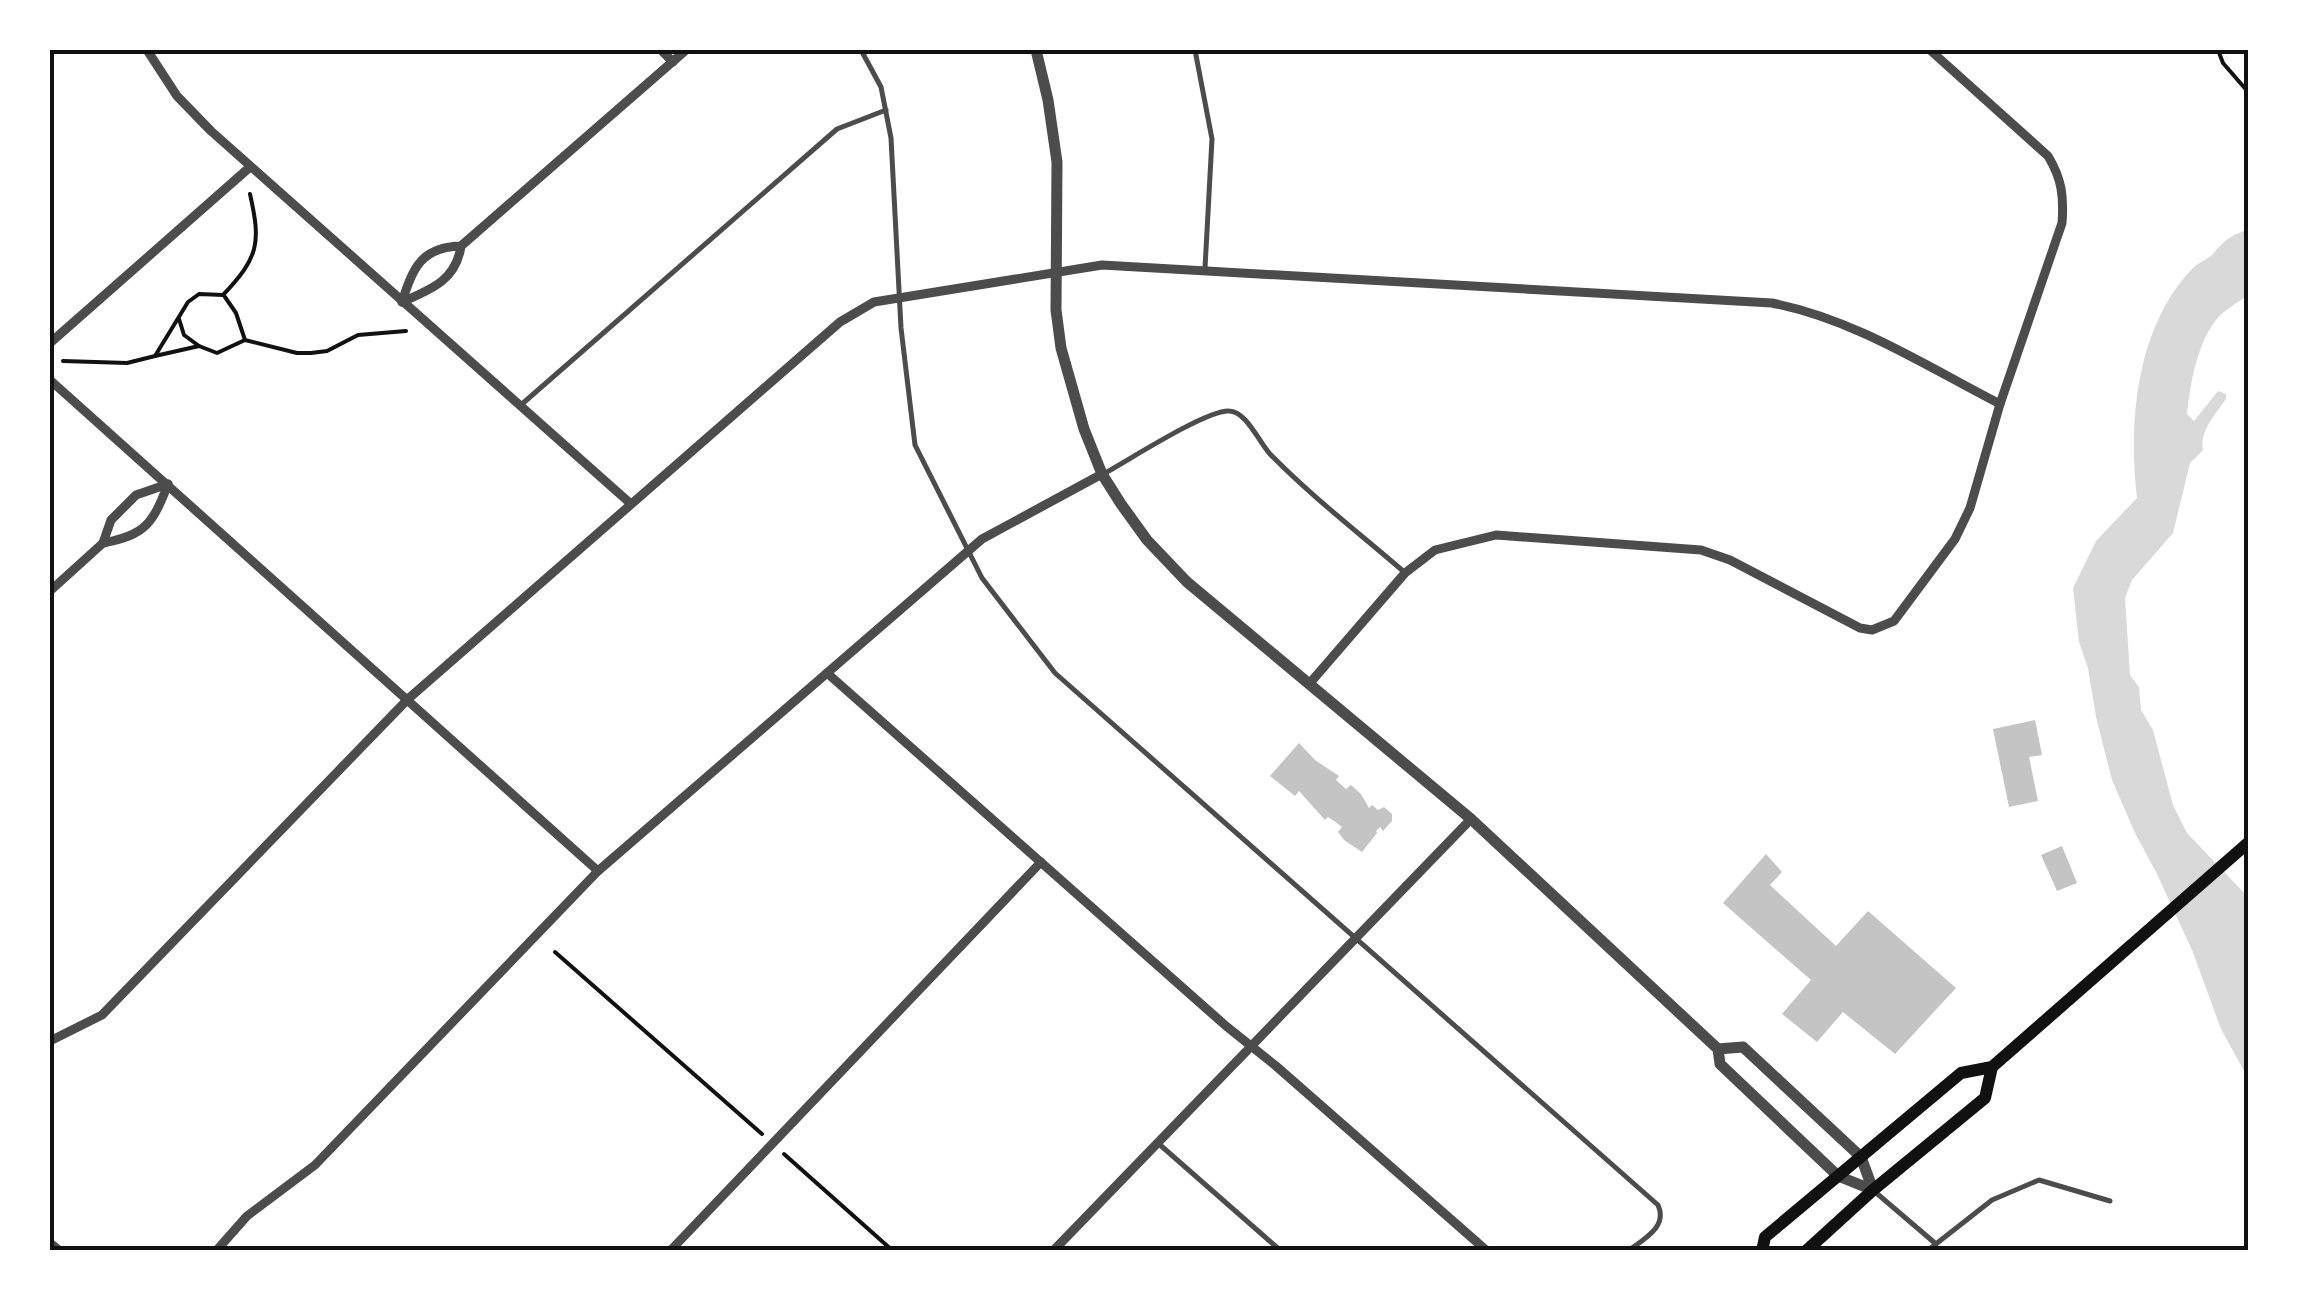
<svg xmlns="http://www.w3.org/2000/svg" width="2299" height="1301" font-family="'Golos Text',sans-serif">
  <rect width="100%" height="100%" fill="#fff"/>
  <!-- water -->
  <path fill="#d9d9d9" d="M2249 229V295C2238 302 2224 310 2216 320 2197 344 2190 385 2187 414L2194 421 2218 391 2226 394V399C2216 414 2199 431 2203 450L2190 463 2173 533 2132 580 2125 598 2130 675 2139 687 2141 710 2153 730 2173 805 2187 833 2249 898V1080L2221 1029 2192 950 2156 872 2135 833 2112 780 2096 717 2088 668 2079 642 2073 588 2096 541 2137 498C2128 423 2136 326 2193 268 2198 263 2206 260 2212 255 2226 239 2228 237 2249 229Z"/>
  <!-- building -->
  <g fill="#c4c4c4">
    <polygon points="2035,720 2042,755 2029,757 2038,801 2009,807 1993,729"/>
    <polygon points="1299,743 1315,760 1339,776 1336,780 1346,789 1351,785 1361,794 1369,808 1372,805 1378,810 1384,807 1392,814 1392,821 1383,831 1380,827 1376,831 1377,833 1362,852 1344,840 1338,832 1342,827 1337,823 1328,817 1325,820 1299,791 1295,796 1270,776"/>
    <polygon points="2062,846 2077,883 2057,891 2041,855"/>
    <polygon points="1766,854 1782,872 1770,885 1836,946 1868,911 1956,988 1895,1054 1843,1012 1817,1042 1782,1014 1811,980 1723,903"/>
  </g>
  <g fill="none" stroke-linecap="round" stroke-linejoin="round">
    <!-- path -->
    <g stroke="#111" stroke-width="4">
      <polyline points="2218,50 2223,63 2249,93"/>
      <polyline points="225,297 236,313 245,340 297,353 311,353 327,351 358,335 406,331"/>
      <polyline points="179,319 184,335 199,346"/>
      <polyline points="155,356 199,346 217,353 245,340"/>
      <path d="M63 361 127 363 155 356 188 302 199 294 223 295C259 257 261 243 250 194"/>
      <polyline points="555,952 762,1134"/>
      <polyline points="784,1154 893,1251"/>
    </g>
    <!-- service -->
    <g stroke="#4c4c4c" stroke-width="5">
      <path d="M861 50 881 87 891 138 901 328 915 445 982 578 1055 673 1658 1205C1668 1227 1644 1239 1628 1251"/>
      <polyline points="1195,50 1212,139 1205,268"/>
      <polyline points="522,404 837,129 886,110"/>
      <path d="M1105 473C1129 460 1206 410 1229 411 1246 411 1259 442 1270 454 1311 496 1359 533 1403 571"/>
      <polyline points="1159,1144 1281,1251"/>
      <polyline points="1874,1191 1936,1244"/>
      <polyline points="1927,1251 1992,1200 2039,1180 2110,1201"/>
    </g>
    <!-- minor -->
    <g stroke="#4c4c4c" stroke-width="9">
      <polyline points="147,50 177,96 211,131 631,504"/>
      <polyline points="661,50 673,62"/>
      <path d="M402 302C413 268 421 247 461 246L686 50"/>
      <path d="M402 302C432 289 456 280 461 246"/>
      <polyline points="50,343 250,167"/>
      <polyline points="50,380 598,871"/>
      <path d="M103 543C146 535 153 523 168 484"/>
      <polyline points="50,591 103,543 111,520 136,495 168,484"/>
      <polyline points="827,673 1226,1026 1276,1066 1487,1251"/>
      <path d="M1310 683 1405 573 1435 550 1496 535 1701 550 1730 560 1860 628 1872 630 1894 621 1955 539 1970 508 2000 404 2062 223C2064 197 2062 179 2048 156L1930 50"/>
      <path d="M50 1041 102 1015 408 699 840 322 874 302 1102 265 1772 303C1854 319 1926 366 2000 404"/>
      <polyline points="50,1243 60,1251"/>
      <polyline points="216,1251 247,1216 315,1165 598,871 982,539 1102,474"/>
      <polyline points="670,1251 1041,862"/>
      <polyline points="1053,1251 1471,819"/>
    </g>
    <!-- tertiary -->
    <g stroke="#4c4c4c" stroke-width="11">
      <polyline points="1036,50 1048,100 1057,162 1056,310 1061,348 1084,429 1102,474 1121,504 1147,540 1187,582 1471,819 1718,1049 1720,1064 1838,1176 1873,1190"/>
      <polyline points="1718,1049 1743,1047 1861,1157 1873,1190"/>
    </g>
    <!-- secondary -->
    <g stroke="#111" stroke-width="12">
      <polyline points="1762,1251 1765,1237 1961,1073 1992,1067 2249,842"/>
      <polyline points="1806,1251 1873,1190 1985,1098 1992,1067"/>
    </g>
  </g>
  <!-- border -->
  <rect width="2299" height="1301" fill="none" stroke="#ffffff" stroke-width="105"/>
  <rect x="52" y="52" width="2194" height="1196" fill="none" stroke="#111" stroke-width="4"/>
</svg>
